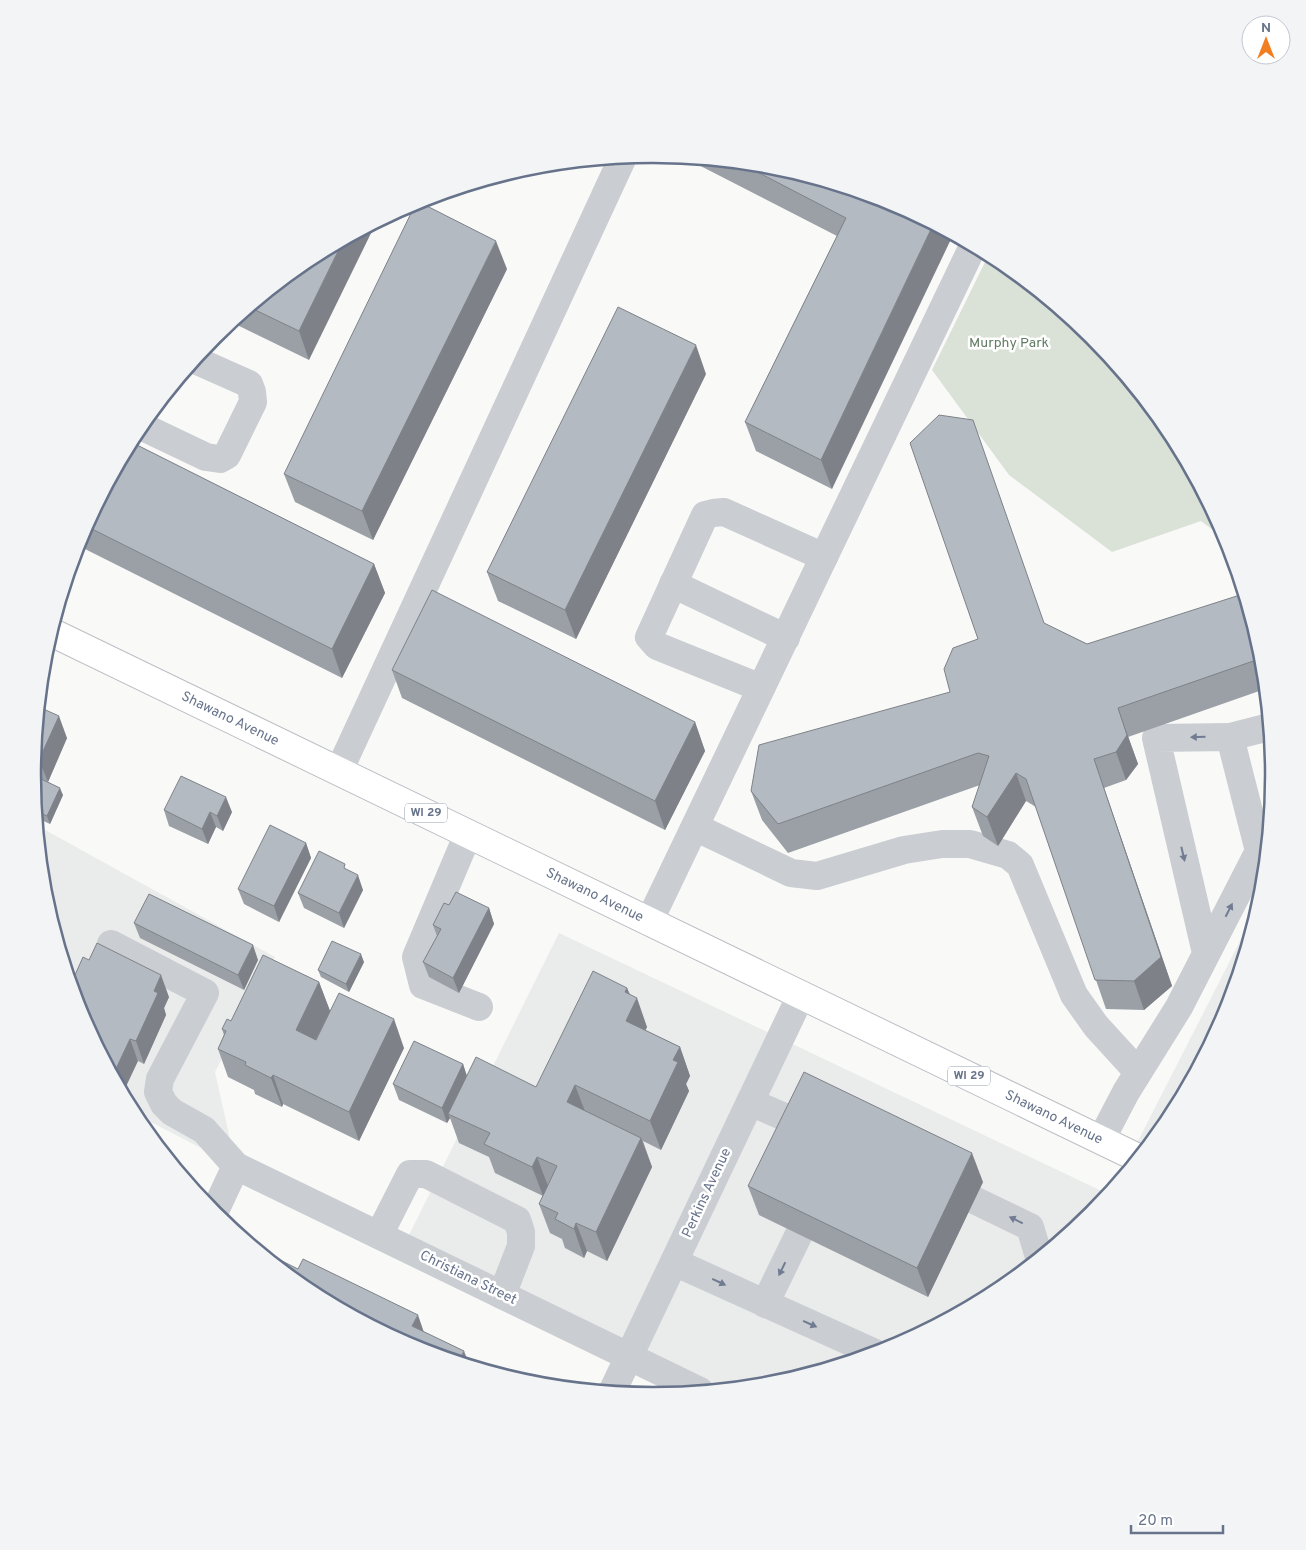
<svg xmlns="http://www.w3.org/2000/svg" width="1306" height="1550" font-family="Overpass,sans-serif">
  <rect width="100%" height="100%" fill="#f9faf8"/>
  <!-- built -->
  <g fill="#eaebeb">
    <polygon points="38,826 275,957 215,1072 236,1166 133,1113 80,1012 44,896"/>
    <polygon points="1260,902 1226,1013 1169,1120 1116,1184"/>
    <polygon points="559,933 1108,1194 1092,1214 997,1291 890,1348 774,1384 700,1391 403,1247"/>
  </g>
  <!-- green -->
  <polygon fill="#dae2d8" points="989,254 998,259 1092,336 1169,431 1227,541 1201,521 1112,552 1009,475 932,370"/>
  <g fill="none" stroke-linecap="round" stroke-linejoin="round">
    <!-- major casing -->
    <g stroke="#bdbfc5" stroke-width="30">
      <g id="major">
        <path id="s1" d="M51 632 1138 1158"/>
      </g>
    </g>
    <!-- minor -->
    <g stroke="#cacdd1" stroke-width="28">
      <polyline points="141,426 206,457 220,459 227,455 253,402 252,392 249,384 195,360"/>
      <polyline points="673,584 786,638"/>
      <polyline points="761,688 657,646 649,637 705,515 713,513 724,512 824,557"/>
      <polyline points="1230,737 1269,727"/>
      <polyline points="339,771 623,157"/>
      <polyline points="695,827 791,873 817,876 904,850 942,844 970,844 1008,855 1020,865 1074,995 1096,1026 1138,1072"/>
      <polyline points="468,834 416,957 423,985 479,1007"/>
      <polyline points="649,922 973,246"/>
      <polyline points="111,944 205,993 160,1079 158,1092 164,1104 172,1112 204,1130 236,1166 700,1391"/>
      <polyline points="750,1102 803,1125"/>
      <polyline points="1101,1140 1126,1092 1179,1007 1259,851 1230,737 1156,738 1206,953"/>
      <polyline points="974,1200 1030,1227 1039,1257"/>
      <polyline points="214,1213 236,1166"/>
      <polyline points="379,1235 410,1174 426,1174 517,1220 521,1232 521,1246 502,1295"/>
      <polyline points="674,1262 875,1353"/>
      <polyline points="765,1304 799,1234"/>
      <polyline points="612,1392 801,995"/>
    </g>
    <!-- major -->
    <use href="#major" stroke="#fff" stroke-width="28"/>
  </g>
  <!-- wall -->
  <g fill="#9ba0a7">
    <polygon points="683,157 774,166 891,202 832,489 756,451 745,422 837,236"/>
    <polygon points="309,259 309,360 231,322"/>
    <polygon points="507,269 373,540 295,502 284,474"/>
    <polygon points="706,374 576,639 498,601 487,572"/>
    <polygon points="131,442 374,564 385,593 342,678 77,545 80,537"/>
    <polygon points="1045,624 1087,644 1262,654 1265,689 1128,737 1138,764 1126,780 1104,788 1172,986 1144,1010 1106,1009 1036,807 1026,801 998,846 983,836 972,807 980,785 788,853 762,820 751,791 950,692"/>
    <polygon points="392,670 695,722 705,751 665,830 402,698"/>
    <polygon points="39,707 67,738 48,782 63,795 50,824 37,818 32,775"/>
    <polygon points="164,810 232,812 223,831 216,827 208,844 169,826"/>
    <polygon points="306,843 311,858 279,922 244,904 238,889"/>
    <polygon points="348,870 363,890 344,928 304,908 298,893"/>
    <polygon points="449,905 489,908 494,924 459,993 429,977 423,962 437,936 433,925"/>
    <polygon points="134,923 258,960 244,990 140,938"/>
    <polygon points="89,960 169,997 164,1008 166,1015 144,1064 138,1061"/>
    <polygon points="364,962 349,992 321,977 318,970"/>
    <polygon points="1238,974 1226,1013 1224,1016 1222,1008"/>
    <polygon points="319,982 330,1011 404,1048 359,1141 283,1104 282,1107 255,1094 254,1090 228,1077 218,1049 224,1035 222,1029 231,1021"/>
    <polygon points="627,988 630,994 647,1027 645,1030 680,1047 690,1076 686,1084 689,1091 661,1150 643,1141 652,1167 607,1261 587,1251 584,1258 565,1248 562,1239 550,1233 539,1204 543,1196 495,1173 489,1157 459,1143 450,1118 447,1123 399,1100 393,1084 463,1064 467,1076 536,1087"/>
    <polygon points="983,1182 928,1297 759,1215 748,1186"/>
  </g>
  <!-- shaded-wall -->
  <g fill="#7e8288">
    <polygon points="376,223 309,360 299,331 343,241"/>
    <polygon points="933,225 953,235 832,489 821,460"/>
    <polygon points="496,241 507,269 373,540 362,511"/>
    <polygon points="696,345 706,374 576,639 565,610"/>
    <polygon points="374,564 385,593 342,678 332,649"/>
    <polygon points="1118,708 1138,764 1126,780 1116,752"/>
    <polygon points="59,716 67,738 48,782 39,760"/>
    <polygon points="695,722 705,751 665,830 655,801"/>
    <polygon points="1094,759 1172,986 1144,1010 1134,981"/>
    <polygon points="34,762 40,779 34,792 32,775"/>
    <polygon points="1016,773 1026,801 998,846 987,817"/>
    <polygon points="60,788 63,795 50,824 47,816"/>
    <polygon points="226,797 232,812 223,831 217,816"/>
    <polygon points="210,812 216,827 208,844 202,829"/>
    <polygon points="306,843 311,858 279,922 274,906"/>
    <polygon points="358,875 363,890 344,928 339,913"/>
    <polygon points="489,908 494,924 459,993 453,978"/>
    <polygon points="253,945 258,960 244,990 238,975"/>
    <polygon points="361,954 364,962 349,992 346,984"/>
    <polygon points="161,975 169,997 164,1008 166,1015 144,1064 136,1041 154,991"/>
    <polygon points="319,982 330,1011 306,1059 296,1030"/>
    <polygon points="627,988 633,1005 637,998 647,1027 636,1050 626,1021 625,992"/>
    <polygon points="394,1019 404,1048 359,1141 349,1112"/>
    <polygon points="130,1039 138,1061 123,1093 113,1075"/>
    <polygon points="680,1047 690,1076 686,1084 689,1091 661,1150 650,1121 673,1060"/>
    <polygon points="463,1064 468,1080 448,1114 450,1118 447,1123 442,1108"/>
    <polygon points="273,1075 283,1104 282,1107 271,1078"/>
    <polygon points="575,1085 586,1114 567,1102"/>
    <polygon points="641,1138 652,1167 607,1261 596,1232"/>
    <polygon points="972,1153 983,1182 928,1297 917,1268"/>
    <polygon points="537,1157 548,1186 543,1196 532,1167"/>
    <polygon points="576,1223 587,1251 584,1258 574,1229"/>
    <polygon points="418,1315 428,1344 412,1326"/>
    <polygon points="464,1351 469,1364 459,1361"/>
  </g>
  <!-- building -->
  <g fill="#b4bac2" stroke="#7e8288">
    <polygon points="740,163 774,166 891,202 933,225 821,460 745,422 846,218"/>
    <polygon points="417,201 496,241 362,511 284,474"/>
    <polygon points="343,241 299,331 249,307 309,259"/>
    <polygon points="618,307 696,345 565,610 487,572"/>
    <polygon points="939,415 973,420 1044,623 1087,644 1243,594 1262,654 1262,658 1118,708 1127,735 1116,752 1094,759 1161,957 1134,981 1095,980 1026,779 1016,773 987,817 972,807 989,756 978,753 778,824 751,791 759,745 950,692 944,669 953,648 978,639 910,443"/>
    <polygon points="131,442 374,564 332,649 86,526"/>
    <polygon points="432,590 695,722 655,801 392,670"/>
    <polygon points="39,707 59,716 39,760 34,758"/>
    <polygon points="181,776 226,797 217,816 210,812 202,829 164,810"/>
    <polygon points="39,778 60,788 47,816 36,811 34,789"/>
    <polygon points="270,825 306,843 274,906 238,889"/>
    <polygon points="319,851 345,864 344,868 358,875 339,913 298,893"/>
    <polygon points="456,892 489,908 453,978 423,962 441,929 433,925 444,903 449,905"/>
    <polygon points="149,894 253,945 238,975 134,923"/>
    <polygon points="332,941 361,954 346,984 318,970"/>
    <polygon points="97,943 161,975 154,991 158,993 136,1041 130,1039 113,1075 80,1012 71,984 83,957 89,960"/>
    <polygon points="263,955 319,982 296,1030 316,1040 339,993 394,1019 349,1112 273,1075 271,1078 245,1065 246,1062 218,1049 226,1031 222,1029 227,1019 231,1021"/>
    <polygon points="593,971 627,988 625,992 637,998 626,1021 680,1047 673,1060 678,1062 650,1121 575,1085 567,1102 641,1138 596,1232 576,1223 574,1229 555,1219 558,1213 539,1204 557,1166 537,1157 532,1167 484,1144 490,1133 448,1114 476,1057 536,1087"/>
    <polygon points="1238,974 1227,1011 1222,1008"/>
    <polygon points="414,1041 463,1064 442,1108 393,1084"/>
    <polygon points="804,1072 972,1153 917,1268 748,1186"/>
    <polygon points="258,1249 298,1269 303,1259 418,1315 412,1326 464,1351 459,1361 415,1348 308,1291"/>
  </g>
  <!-- one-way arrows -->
  <defs><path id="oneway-solid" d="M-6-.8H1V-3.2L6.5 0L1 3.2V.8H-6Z" transform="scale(1.25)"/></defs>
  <g fill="#717c92">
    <use href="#oneway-solid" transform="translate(1198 737) rotate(179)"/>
    <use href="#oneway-solid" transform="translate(1183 854) rotate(77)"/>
    <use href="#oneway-solid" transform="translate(1229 910) rotate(-63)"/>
    <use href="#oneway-solid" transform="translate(1016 1220) rotate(-154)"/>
    <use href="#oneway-solid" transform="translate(782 1269) rotate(116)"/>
    <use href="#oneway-solid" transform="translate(719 1282) rotate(25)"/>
    <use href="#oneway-solid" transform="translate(810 1324) rotate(24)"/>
  </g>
  <g text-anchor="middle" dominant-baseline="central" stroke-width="5" stroke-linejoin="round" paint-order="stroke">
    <!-- shield labels -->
    <g fill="#fff" stroke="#959dae" stroke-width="1">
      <rect x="405" y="803.5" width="42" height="19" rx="4"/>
      <rect x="948" y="1066.5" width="42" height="19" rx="4"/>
    </g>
    <g font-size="12" font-weight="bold" fill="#67738b">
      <text x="426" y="813">WI 29</text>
      <text x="969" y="1076">WI 29</text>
    </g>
    <!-- park labels -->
    <g font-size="14" fill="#627b63" stroke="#fff">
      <text x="1009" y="343">Murphy Park</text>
    </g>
    <!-- street labels -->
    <g font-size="14" fill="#67738b" stroke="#fff">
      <text stroke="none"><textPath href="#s1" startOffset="199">Shawano Avenue</textPath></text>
      <text stroke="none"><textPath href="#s1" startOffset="604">Shawano Avenue</textPath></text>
      <text stroke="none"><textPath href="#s1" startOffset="1114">Shawano Avenue</textPath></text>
      <text transform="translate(707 1193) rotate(-65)">Perkins Avenue</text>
      <text transform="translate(468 1278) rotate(26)">Christiana Street</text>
    </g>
  </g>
  <!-- crop -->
  <path d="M0 0H1306V1550H0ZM41 775a612 612 0 1 1 1224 0a612 612 0 1 1-1224 0Z" fill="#f3f4f6" fill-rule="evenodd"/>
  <path fill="none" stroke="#67738b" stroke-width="2.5" d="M41 775a612 612 0 1 1 1224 0a612 612 0 1 1-1224 0Z"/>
  <!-- north arrow -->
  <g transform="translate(1266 40)"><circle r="24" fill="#ffffff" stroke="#c2c7d1"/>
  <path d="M0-4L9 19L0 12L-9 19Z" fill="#f17f21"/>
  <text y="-8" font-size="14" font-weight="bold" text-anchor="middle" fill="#67738b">N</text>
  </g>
  <!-- scale -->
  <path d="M1131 1525v8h92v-8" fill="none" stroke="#67738b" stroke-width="2.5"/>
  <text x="1138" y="1525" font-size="15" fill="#67738b" stroke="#ffffff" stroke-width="4" paint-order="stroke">20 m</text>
</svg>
